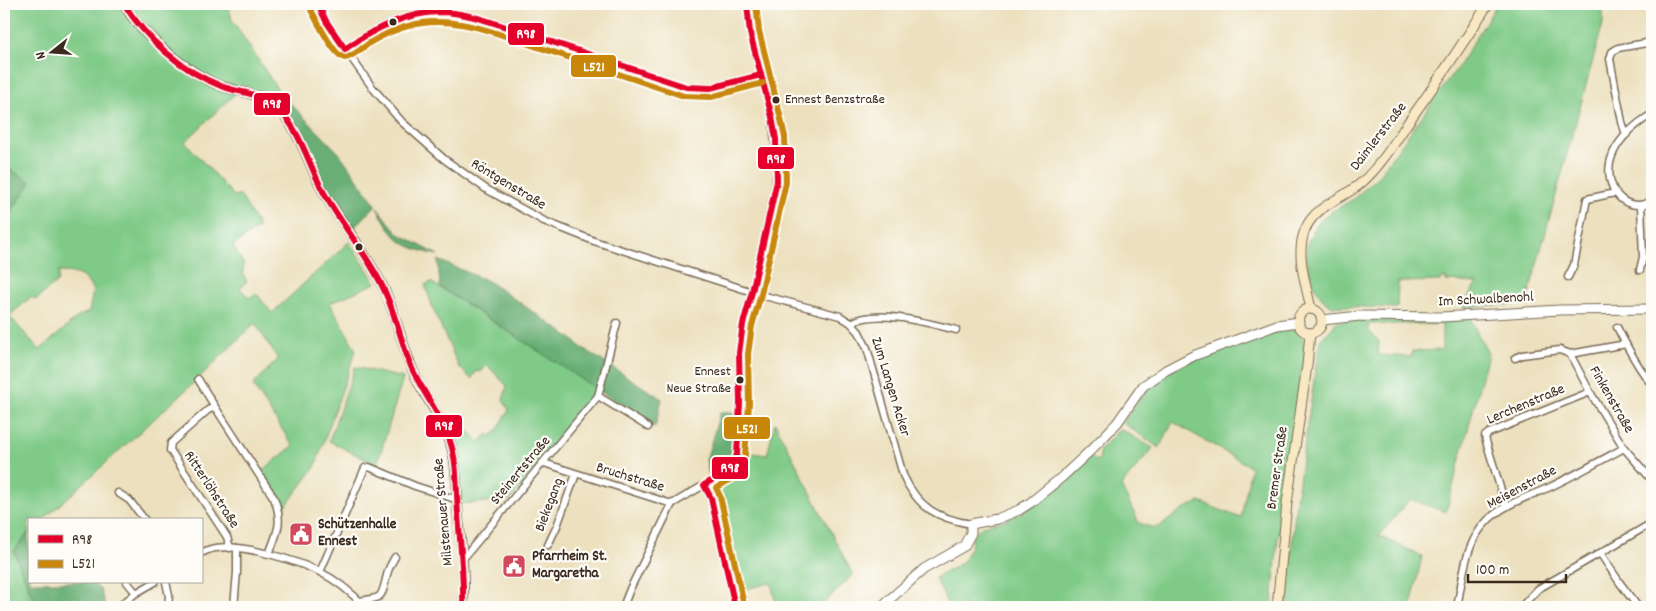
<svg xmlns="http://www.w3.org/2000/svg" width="1656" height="611" font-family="Dekko,sans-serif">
  <rect width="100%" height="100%" fill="#fdfcf7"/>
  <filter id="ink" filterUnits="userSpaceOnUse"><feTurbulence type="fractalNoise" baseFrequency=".02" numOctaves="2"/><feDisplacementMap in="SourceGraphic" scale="10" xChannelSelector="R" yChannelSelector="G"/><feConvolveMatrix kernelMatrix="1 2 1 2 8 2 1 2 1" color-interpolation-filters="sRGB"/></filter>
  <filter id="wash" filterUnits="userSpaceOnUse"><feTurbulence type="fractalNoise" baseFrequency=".0096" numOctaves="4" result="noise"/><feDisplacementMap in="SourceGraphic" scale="20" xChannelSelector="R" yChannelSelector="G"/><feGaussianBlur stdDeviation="1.12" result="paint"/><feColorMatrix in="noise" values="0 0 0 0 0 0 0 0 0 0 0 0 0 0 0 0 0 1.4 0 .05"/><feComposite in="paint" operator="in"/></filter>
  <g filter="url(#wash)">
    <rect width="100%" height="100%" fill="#ece0be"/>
    <!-- green -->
    <g fill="#7fca87" stroke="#5d7a52" fill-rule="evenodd">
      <path d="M4 4H228L232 20 280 93 279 99 276 101 268 95 261 97 238 91 185 142 234 196H241L259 227 233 246 243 263V274L247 281 240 288 249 298 256 293 272 313 349 242 376 283 330 303 356 350 315 467 282 511 277 496 262 471 293 446 253 385 278 359 255 323 198 379 43 520H29V533L14 551 36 607H4V223L30 182 4 166ZM59 272C77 272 85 275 93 291L89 312 79 316 40 350 9 316 31 297 36 300 58 281Z"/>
      <polygon points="1497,4 1603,4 1603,23 1526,304 1462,307 1477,283 1446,281 1446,278 1441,279 1440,281 1398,282 1397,308 1333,306 1326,303 1314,287 1307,262 1307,243 1317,224 1329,213 1352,200 1376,179 1458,67"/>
      <polygon points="431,282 598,389 595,396 510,500 461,504 453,444 468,430 479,442 488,434 490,436 496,432 509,410 503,400 507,386 487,365 481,372 477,371 471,379 459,367 433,309 425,285"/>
      <path d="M1470 318 1488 354 1446 512 1410 499 1379 536 1422 556 1411 607H1286L1296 502 1320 340 1333 327 1336 322 1359 320ZM1368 324H1442V350L1412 351 1411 357 1378 355 1379 341 1369 331Z"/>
      <path d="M1288 329C1305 329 1304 342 1305 355 1292 439 1277 522 1272 607H949L935 578 962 563 971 546 973 535 982 526 1003 521 1027 510 1091 456 1096 461 1100 458 1099 450 1120 429 1153 448 1121 486 1139 523 1150 527H1159L1185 508 1200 502 1241 518 1251 467 1173 422 1159 448 1123 423 1147 389 1168 372 1196 359 1270 333Z"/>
      <polygon points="355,367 403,378 377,465 329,441"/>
      <polygon points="775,423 853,575 824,603 814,607 777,607 771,583 733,592 715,503 722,488 740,468 745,452 767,455"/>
    </g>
    <!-- forest -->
    <g fill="#67ae74" stroke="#516c49">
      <polygon points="280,93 339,153 376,205 352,230 331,198 293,121 285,110 276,101 279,99"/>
      <polygon points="4,166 31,182 4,223"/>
      <path d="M377 208 399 234 438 255C399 246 397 242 377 208Z"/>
      <polygon points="438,260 488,281 571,338 582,348 662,399 655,427 440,287"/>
      <polygon points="736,412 733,450 722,469 709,475 706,460 720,413"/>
      <polygon points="28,533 29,582 90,582 100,589 106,607 36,607 14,551"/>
    </g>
  </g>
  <g filter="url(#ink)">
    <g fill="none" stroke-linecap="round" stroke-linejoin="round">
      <!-- minor casing -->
      <g stroke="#796a56" stroke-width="9">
        <g id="minor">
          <path d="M318 4 326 21 345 49 372 87 402 122 444 159 486 189 544 221 594 241 765 296 840 316 851 323 859 332 867 348 903 475C918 508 937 518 971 524"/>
          <path d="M345 49C370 31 395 17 427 13 462 8 498 25 531 35 583 52 634 70 686 87L710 88 761 75"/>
          <path d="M1652 114C1636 124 1617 139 1611 159 1603 185 1623 216 1652 201"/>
          <polyline points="1626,135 1622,122 1610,59 1612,52 1618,48 1652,42"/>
          <polyline points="1640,270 1643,257 1641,205"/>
          <polyline points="1568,277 1574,265 1587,199 1615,193"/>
          <path d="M851 323C877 308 928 323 956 330"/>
          <path d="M1617 327C1627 347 1638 368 1652 385"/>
          <polyline points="1570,354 1590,392 1624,448 1652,480"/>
          <polyline points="1515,358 1522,355 1560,350 1570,354 1626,344"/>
          <polyline points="198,379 215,407"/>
          <polyline points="598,396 648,427"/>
          <polyline points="544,463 672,504 726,472 733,464 737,454 740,403 739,353 743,324 752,292 776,183 777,161 772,117 750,33 747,4"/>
          <polyline points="704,485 711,498 735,607"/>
          <polyline points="118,493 129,500 145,520"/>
          <polyline points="1506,507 1486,441 1485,436 1489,433 1590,392"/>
          <polyline points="548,545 557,526 576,474"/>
          <path d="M230 548 227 537 170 450 171 443 208 410 215 407 274 498C283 522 278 531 269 554"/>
          <path d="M201 553C206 551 211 548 216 548 243 544 295 560 320 572 336 580 353 594 365 607"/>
          <polyline points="1600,553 1620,583 1638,607"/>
          <polyline points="462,560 598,396 617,323"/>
          <polyline points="320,572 365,468 369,467 415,486 458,500"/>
          <polyline points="127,582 136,593"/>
          <polyline points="166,582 169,596 168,607"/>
          <path d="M359 601C384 598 381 598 387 575 388 569 392 562 395 557"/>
          <polyline points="118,607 136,593 155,582"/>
          <polyline points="234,607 237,572 237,548"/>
          <polyline points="623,607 630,589 672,504"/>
          <path d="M1457 607C1462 583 1464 555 1477 534 1493 507 1523 499 1550 487 1575 475 1600 461 1624 448"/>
          <polyline points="1521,607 1538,589 1652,523"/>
        </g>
      </g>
      <!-- tertiary casing -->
      <g stroke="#796a56" stroke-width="11">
        <g id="tertiary">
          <path d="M124 4C141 35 188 73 221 86 238 92 260 93 274 105 298 124 309 166 324 193 343 226 368 255 384 289 397 317 402 347 415 375 427 402 447 423 453 453 457 472 457 493 458 513 461 544 465 576 463 607"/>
          <polyline points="1322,320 1360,316 1442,317 1560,310 1652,309"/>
          <polyline points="881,607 924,569 964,546 971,533 971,524 997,519 1019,510 1030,503 1062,477 1091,450 1117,423 1143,386 1166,370 1193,356 1277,325 1299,322"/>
        </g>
      </g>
      <!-- secondary casing -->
      <g stroke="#796a56" stroke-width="11">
        <g id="secondary">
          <path d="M1311 309C1306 284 1295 254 1305 230 1314 206 1342 199 1360 184 1379 168 1393 145 1407 124 1435 85 1462 45 1488 4"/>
          <circle cx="1310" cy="321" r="12"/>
          <polyline points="1277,607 1287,503 1307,366 1310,333"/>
        </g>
      </g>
      <!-- minor -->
      <use href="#minor" stroke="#fff" stroke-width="6"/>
      <!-- tertiary -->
      <use href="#tertiary" stroke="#fff" stroke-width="9"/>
      <!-- secondary -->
      <use href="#secondary" stroke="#f8e8c3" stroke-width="9"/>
      <!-- bus-1 casing -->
      <g stroke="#fdfcf7" stroke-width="10">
        <g id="bus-1">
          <path d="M124 4C146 39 182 71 221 86 238 93 259 92 274 105 300 127 308 164 324 193 340 222 361 247 377 276 393 304 399 335 410 364 421 391 441 414 450 441 458 464 456 489 458 513 460 544 464 575 463 607"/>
          <path d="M318 4 326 21 345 49C373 29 404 13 439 12 468 12 496 24 524 33 578 50 632 69 686 87L710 88 761 75"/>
          <polyline points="735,607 711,498 704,485 726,472 733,464 737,454 740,403 739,353 743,324 752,292 777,181 776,139 772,117 750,33 747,4"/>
        </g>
      </g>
      <!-- bus-2 casing -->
      <g stroke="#fdfcf7" stroke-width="10">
        <g id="bus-2">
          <path d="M310 8C315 17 334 57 345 58 351 58 365 46 371 42 412 18 446 17 490 31L684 96 711 97 763 83"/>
          <polyline points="744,605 720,496 716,488 733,478 741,468 745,456 749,404 748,354 752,326 761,294 786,182 785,137 780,115 759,31 756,4"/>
        </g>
      </g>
      <!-- bus-1 -->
      <use href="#bus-1" stroke="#e4002b" stroke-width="6"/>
      <!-- bus-2 -->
      <use href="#bus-2" stroke="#c88708" stroke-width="6"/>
    </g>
  </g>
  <!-- icons -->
  <defs>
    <g id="civic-square" transform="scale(1.25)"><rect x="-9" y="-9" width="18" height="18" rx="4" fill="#d1495b" stroke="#fdfcf7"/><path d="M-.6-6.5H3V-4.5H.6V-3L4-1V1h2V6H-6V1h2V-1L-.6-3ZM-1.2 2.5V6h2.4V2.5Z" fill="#fff"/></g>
  </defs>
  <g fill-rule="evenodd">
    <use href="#civic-square" x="301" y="534"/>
    <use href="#civic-square" x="514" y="566"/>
  </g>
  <!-- markers -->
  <g fill="#3b2a1e" stroke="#fdfcf7" stroke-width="2">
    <circle cx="393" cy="22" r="4.5"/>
    <circle cx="776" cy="100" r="4.5"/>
    <circle cx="359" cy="247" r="4.5"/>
    <circle cx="740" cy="380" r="4.5"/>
  </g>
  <g text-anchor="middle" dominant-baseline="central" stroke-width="4.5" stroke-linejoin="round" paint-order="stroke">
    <!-- bus labels -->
    <g font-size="14" fill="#3b2a1e" stroke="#fdfcf7" text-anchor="start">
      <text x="785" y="100">Ennest Benzstraße</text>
      <text x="731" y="372" text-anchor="end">Ennest<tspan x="731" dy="17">Neue Straße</tspan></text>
    </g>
    <!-- street labels -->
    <g font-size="15" fill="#3b2a1e" stroke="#fdfcf7">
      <text transform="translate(1379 137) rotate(-52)">Daimlerstraße</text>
      <text transform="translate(508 185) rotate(31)">Röntgenstraße</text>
      <text transform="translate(1486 300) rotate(-3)">Im Schwalbenohl</text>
      <text transform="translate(890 387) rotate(73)">Zum Langen Acker</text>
      <text transform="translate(1611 400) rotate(60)">Finkenstraße</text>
      <text transform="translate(1526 405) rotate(-23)">Lerchenstraße</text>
      <text transform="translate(1278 468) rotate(-82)">Bremer Straße</text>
      <text transform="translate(521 471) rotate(-50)">Steinertstraße</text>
      <text transform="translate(630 478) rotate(17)">Bruchstraße</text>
      <text transform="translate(1522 488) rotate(-28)">Meisenstraße</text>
      <text transform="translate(211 490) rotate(57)">Ritterlöhstraße</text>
      <text transform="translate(550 505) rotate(-69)">Biekegang</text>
      <text transform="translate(444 512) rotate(-95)">Milstenauer Straße</text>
    </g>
    <!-- poi labels -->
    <g font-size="15" font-weight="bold" fill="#3b2a1e" stroke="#fdfcf7" text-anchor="start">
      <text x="318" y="525">Schützenhalle<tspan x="318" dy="17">Ennest</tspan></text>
      <text x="532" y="557">Pfarrheim St.<tspan x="532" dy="17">Margaretha</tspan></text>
    </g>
  </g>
  <g stroke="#fdfcf7" stroke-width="2">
    <rect x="507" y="22" width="38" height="24" rx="5" fill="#e4002b"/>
    <rect x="570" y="54" width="47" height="24" rx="5" fill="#c88708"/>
    <rect x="253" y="92" width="38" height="24" rx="5" fill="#e4002b"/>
    <rect x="757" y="146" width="38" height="24" rx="5" fill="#e4002b"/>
    <rect x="425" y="414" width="38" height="24" rx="5" fill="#e4002b"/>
    <rect x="723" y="416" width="48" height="24" rx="5" fill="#c88708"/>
    <rect x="711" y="456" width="38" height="24" rx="5" fill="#e4002b"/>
  </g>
  <g font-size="14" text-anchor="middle" font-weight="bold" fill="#fff">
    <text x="526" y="38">R98</text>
    <text x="594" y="71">L521</text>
    <text x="272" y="108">R98</text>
    <text x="776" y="163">R98</text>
    <text x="444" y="430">R98</text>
    <text x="747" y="433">L521</text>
    <text x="730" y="472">R98</text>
  </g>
  <!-- margin -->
  <rect width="1656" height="611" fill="none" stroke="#fdfcf7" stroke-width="20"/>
  <!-- legend -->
  <rect x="28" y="518" width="175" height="65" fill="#fdfcf7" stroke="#afa8a0"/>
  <rect x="38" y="535" width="25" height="8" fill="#e4002b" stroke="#afa8a0"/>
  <text x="72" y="544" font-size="15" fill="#3b2a1e">R98</text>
  <rect x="38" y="560" width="25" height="8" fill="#c88708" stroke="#afa8a0"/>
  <text x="72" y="568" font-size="15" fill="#3b2a1e">L521</text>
  <!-- north arrow -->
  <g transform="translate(52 52) rotate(253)" stroke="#fdfcf7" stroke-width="4" paint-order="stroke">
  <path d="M0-4L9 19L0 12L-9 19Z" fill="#3b2a1e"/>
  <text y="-8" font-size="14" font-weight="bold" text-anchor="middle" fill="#3b2a1e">N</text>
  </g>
  <!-- scale -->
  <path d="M1468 574v8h98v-8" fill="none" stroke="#3b2a1e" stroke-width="2.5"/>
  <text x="1476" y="574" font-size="15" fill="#3b2a1e" stroke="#fdfcf7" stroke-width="4" paint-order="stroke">100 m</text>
</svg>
